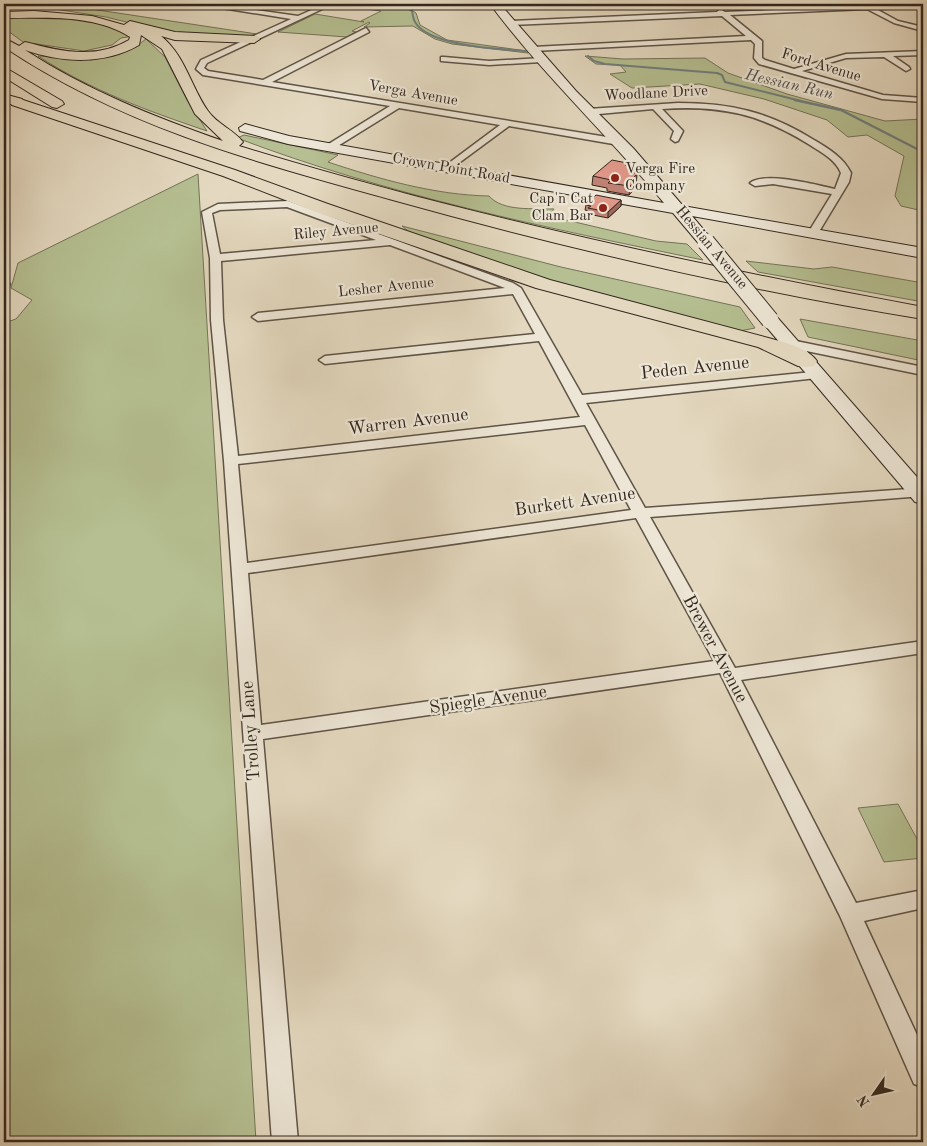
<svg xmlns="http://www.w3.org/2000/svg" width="927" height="1146" font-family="'Old Standard TT',serif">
  <rect width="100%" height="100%" fill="#e4d9c0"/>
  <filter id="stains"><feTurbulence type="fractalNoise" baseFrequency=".004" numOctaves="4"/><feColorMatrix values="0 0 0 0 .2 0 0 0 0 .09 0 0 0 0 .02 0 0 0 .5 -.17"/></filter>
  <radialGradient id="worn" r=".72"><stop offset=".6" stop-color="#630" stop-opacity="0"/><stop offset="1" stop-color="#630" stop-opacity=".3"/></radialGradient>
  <!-- green -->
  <g fill="#b5bf91" stroke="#747358">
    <polygon points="22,4 58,4 257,34 247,37 166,32 106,17"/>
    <polygon points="336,4 403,4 416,13 420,25 447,40 527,51 528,53 452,44 435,39 413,26 364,27 370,23 369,22 352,31 356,32 347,37 278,32 315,14 364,22 361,21 381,11 335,5"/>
    <path d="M4 16C41 16 102 15 134 36L121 38 112 45 84 51 23 42 4 28Z"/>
    <path d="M146 39 165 57 187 100 207 131C148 111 90 90 38 56 73 58 118 62 146 39Z"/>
    <polygon points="585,56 623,59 705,58 728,73 787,94 885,121 923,119 923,211 901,206 895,196 904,156 867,135 848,137 827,120 764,99 700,84 632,88 610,74 626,72 620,65 596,64"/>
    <path d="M244 135 338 155 328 162C379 179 435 195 489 196 503 212 534 208 554 209L549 216 656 241 687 244 703 260C547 228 387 195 237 138Z"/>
    <polygon points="198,174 256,1142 4,1142 4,323 16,319 32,300 11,288 18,263"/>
    <polygon points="402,226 561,267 740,307 755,328 740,331 585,293 413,235"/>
    <polygon points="746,261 814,269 832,267 923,283 923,302 758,272"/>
    <polygon points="800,319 923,341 923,361 808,337"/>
    <polygon points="898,804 923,850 923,858 884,862 858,808"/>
  </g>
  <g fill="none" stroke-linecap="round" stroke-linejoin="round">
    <!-- stream-far2 -->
    <g stroke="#717e7d" stroke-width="2">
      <path d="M400 4 412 11C413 15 413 19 415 22 428 46 500 49 525 51"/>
      <polyline points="588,56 594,61 605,64 717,73 722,75 725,82 801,101"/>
    </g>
    <!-- stream-far1 -->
    <polyline stroke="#717e7d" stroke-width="2.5" points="795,100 841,110 923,152"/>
    <!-- stream -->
    <polyline stroke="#717e7d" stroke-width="3" points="4,278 10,284 4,292"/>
    <!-- minor casing -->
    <g stroke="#5f5446" stroke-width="3">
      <g id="minor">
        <polygon points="197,4 212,4 298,16 325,4 333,4 207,63 204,68 208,71 263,80 366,28 369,32 272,82 619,139 623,142 619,145 509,126 448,171 445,170 445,166 500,125 399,108 333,149 327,149 327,145 390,106 203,75 196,69 201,60 291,19"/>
        <polygon points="923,4 923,7 876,9 898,21 923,27 923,31 894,23 867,9 730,15 762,41 762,58 765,60 794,69 846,54 923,51 923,55 893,56 909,67 910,69 906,71 884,57 846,58 802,71 883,95 923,98 923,102 882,99 759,64 754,58 755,44 751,40 533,51 529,49 533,47 746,36 722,16 511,25 508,23 511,21 717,12 720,9 725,12"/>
        <polygon points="444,57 489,61 542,58 546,60 542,62 489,65 441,61 441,57"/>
        <path d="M678 103C731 103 769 112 814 140 829 149 843 157 851 173L849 182 817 235H809L808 233 832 194 773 184 755 186 750 183C764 171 817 185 835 189L841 173C835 159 822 153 810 145 761 114 720 105 662 109L683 131 678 141 675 142 671 139 674 131 653 109 588 115 584 112 588 109Z"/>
        <path d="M288 201 513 283 521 288 582 395 822 371 823 374 817 378 586 403 645 508 923 488V496L650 517 735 668 923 641V653L741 680 856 903 923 890V908L864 921 923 1048V1087L914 1084 840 916 720 673 263 739 298 1142H272L224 461 211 320 210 258 202 212 218 204ZM287 207 376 240 220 254 212 213 220 210ZM390 245 505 288 258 313 252 317 258 321 513 294 535 334 325 356 319 360 325 364 539 341 580 417 238 456 223 320 221 261ZM585 425 631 510 247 563 238 464ZM636 518 714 661 261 725 248 573Z"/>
        <polygon points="791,340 923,367 923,375 787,347 785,344 787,341"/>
      </g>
    </g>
    <!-- secondary casing -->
    <g stroke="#33271e" stroke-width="2">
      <g id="secondary">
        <path d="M490 4H500L576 91 634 149 683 206 923 248V258L692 216 714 242 706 247 700 245 673 213 288 144 240 131 239 128 245 124 289 136 664 203C608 135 543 75 490 4Z"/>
        <polygon points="770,315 776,316 923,484 923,504 915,502 764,324 761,320 764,316"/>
      </g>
    </g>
    <!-- trunk casing -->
    <g stroke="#33271e" stroke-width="2">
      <polygon id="trunk" points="4,94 22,99 24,102 17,106 4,102"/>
    </g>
    <!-- motorway casing -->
    <g stroke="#33271e" stroke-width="2">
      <g id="motorway">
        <path d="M34 11 92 16 124 25 130 21 175 32 258 36 260 39 254 43 175 40 161 36C185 55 191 87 208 111 217 124 234 130 243 142L239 146C463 215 692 264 923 307V319C744 290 565 248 389 199 252 161 124 127 4 47V38L19 46 25 42C60 51 95 60 129 40L130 37C95 14 44 18 4 18V12ZM141 35 162 49 195 114 223 141C154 117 87 90 25 50 62 63 105 65 139 45Z"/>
        <polygon points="4,67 62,101 64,104 57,108 52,107 4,77"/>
        <path d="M17 98 235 170 328 204 550 280 772 339C786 343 808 348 817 361L814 366 806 367 798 366 758 347 536 288 316 212 223 176 12 105 10 102Z"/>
      </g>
    </g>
    <!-- minor -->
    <use href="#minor" fill="#ede6d6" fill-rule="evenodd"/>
    <!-- secondary -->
    <use href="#secondary" fill="#ede6d6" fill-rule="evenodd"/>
    <!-- trunk -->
    <use href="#trunk" fill="#e4d9c0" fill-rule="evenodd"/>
    <!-- motorway -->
    <use href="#motorway" fill="#e4d9c0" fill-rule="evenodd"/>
    <!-- secondary-bridge casing -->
    <g stroke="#33271e" stroke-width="19" stroke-linecap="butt">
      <polyline id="secondary-bridge" points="706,242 770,320"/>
    </g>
    <!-- secondary-bridge -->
    <use href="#secondary-bridge" stroke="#ede6d6" stroke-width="17"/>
  </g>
  <!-- wall -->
  <g fill="#bf8174" stroke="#33271e">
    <polygon points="627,166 630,169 636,180 636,188 629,195 607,191 607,188 592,185 593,176"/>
    <polygon points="621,200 621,206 608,218 588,214 588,211 585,210 586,205"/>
  </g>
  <!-- shaded-wall -->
  <g fill="#9b695e" stroke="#33271e">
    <polygon points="637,174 636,188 629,195 630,186 632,179"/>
    <polygon points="621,200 621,206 608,218 608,212"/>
  </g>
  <!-- building -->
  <g fill="#de9687" stroke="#33271e">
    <polygon points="612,160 627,163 625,165 630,166 628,168 632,169 630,171 637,174 632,179 637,180 630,186 608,183 611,180 593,176"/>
    <polygon points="596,195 621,200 608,212 588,208 591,206 586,205"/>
  </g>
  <!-- markers -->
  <g fill="#8f2418" stroke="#ede6d6" stroke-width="2">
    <circle cx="615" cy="178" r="5"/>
    <circle cx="603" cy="208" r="5"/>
  </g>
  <g text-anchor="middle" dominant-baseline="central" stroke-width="4.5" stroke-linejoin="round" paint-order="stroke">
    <!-- far-street labels -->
    <g font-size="15" fill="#33271e" stroke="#ede6d6">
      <text transform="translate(821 66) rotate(17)">Ford Avenue</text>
      <text transform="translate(413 94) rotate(10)">Verga Avenue</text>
      <text transform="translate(656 94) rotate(-3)">Woodlane Drive</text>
      <text transform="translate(451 169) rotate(10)">Crown Point Road</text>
      <text transform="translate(336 232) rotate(-5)">Riley Avenue</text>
      <text transform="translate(711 248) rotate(50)">Hessian Avenue</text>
      <text transform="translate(386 288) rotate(-6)">Lesher Avenue</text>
    </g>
    <!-- far-poi labels -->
    <g font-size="15" fill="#33271e" stroke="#ede6d6" text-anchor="start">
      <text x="625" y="169">Verga Fire<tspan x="625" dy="17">Company</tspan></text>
      <text x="593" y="199" text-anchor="end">Cap'n Cat<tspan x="593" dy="17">Clam Bar</tspan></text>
    </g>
    <!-- far-water labels -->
    <g font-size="16" font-style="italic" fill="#4d4b46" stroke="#ede6d6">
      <text transform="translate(789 85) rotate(13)">Hessian Run</text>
    </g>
    <!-- street labels -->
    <g font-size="18" fill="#33271e" stroke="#ede6d6">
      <text transform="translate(695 368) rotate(-6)">Peden Avenue</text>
      <text transform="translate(408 422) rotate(-7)">Warren Avenue</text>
      <text transform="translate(575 502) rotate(-8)">Burkett Avenue</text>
      <text transform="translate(715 649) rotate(62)">Brewer Avenue</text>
      <text transform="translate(488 700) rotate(-8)">Spiegle Avenue</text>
      <text transform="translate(251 731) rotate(-94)">Trolley Lane</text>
    </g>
  </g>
  <!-- margin -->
  <rect width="927" height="1146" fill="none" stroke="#e4d9c0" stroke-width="20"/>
  <rect x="5" y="5" width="917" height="1136" fill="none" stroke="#33271e" stroke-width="2.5"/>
  <rect x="10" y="10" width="907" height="1126" fill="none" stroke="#33271e"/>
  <!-- north arrow -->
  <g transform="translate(874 1094) rotate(236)" stroke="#ede6d6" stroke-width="4" paint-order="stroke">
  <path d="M0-4L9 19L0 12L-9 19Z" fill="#33271e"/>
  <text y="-8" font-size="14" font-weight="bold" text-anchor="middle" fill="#33271e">N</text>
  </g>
  <rect width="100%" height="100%" filter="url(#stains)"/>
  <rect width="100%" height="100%" fill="url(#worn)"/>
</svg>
